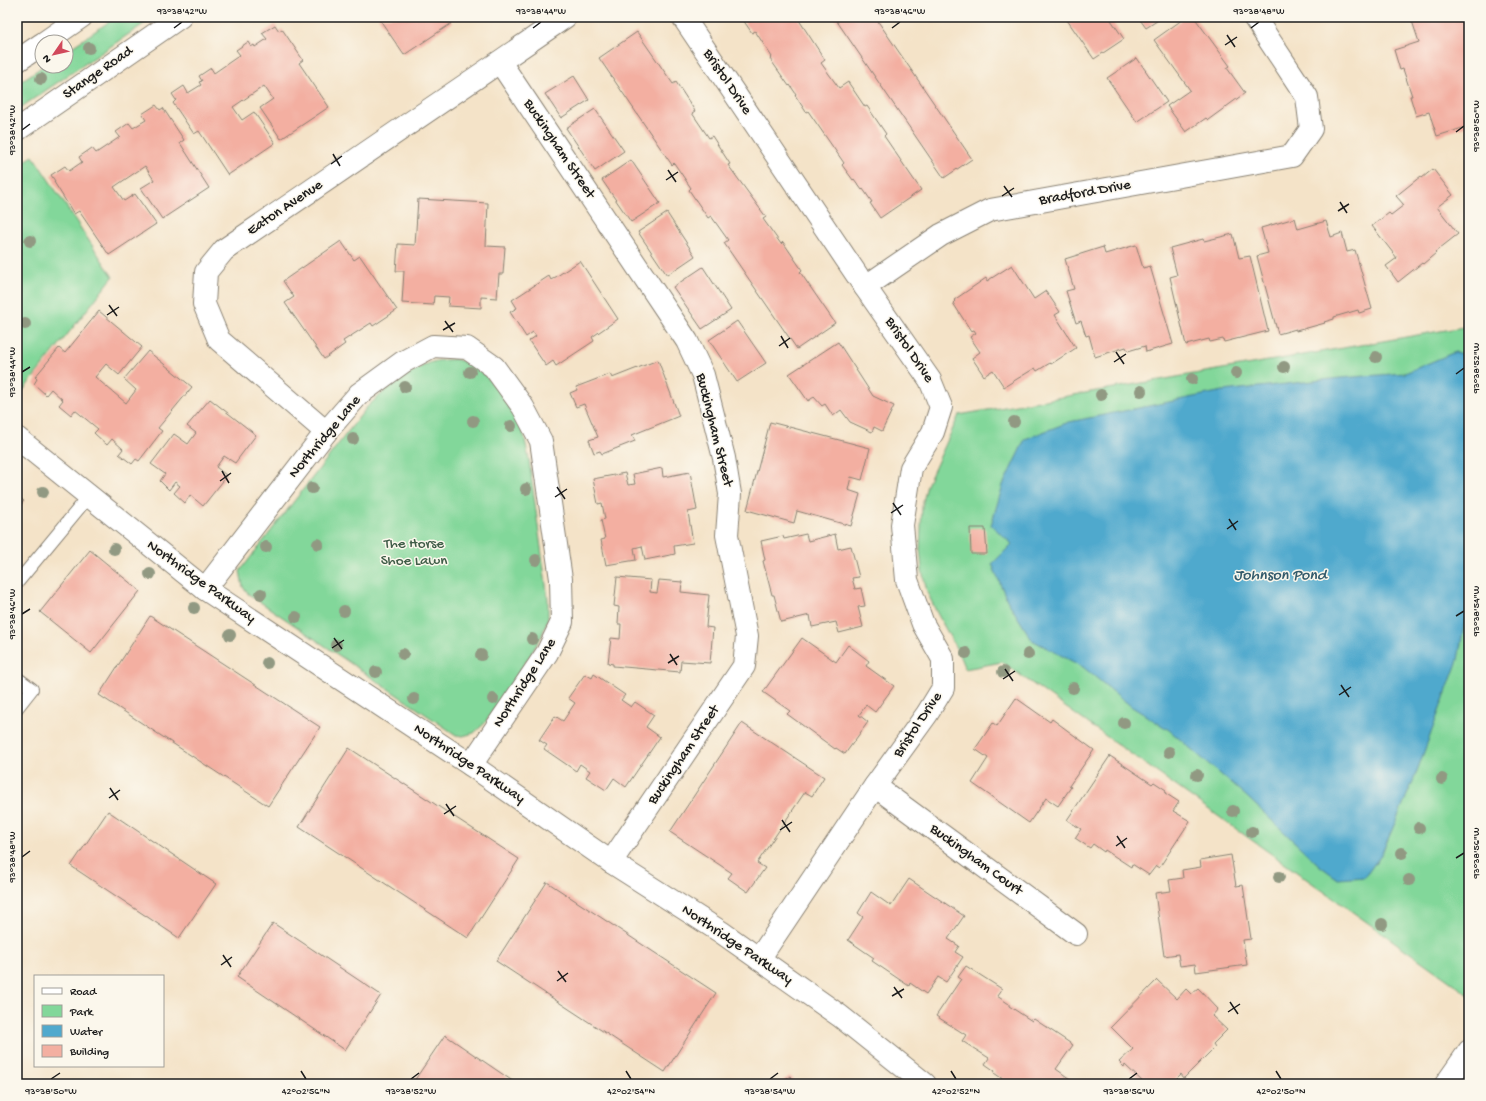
<svg xmlns="http://www.w3.org/2000/svg" width="1486" height="1101" font-family="'Gochi Hand',sans-serif">
  <rect width="100%" height="100%" fill="#fbf7ec"/>
  <filter id="ink" filterUnits="userSpaceOnUse"><feTurbulence type="fractalNoise" baseFrequency=".025" numOctaves="2"/><feDisplacementMap in="SourceGraphic" scale="8" xChannelSelector="R" yChannelSelector="G"/><feConvolveMatrix kernelMatrix="1 2 1 2 8 2 1 2 1" color-interpolation-filters="sRGB"/></filter>
  <filter id="wash" filterUnits="userSpaceOnUse"><feTurbulence type="fractalNoise" baseFrequency=".012" numOctaves="4" result="noise"/><feDisplacementMap in="SourceGraphic" scale="16" xChannelSelector="R" yChannelSelector="G"/><feGaussianBlur stdDeviation="0.9" result="paint"/><feColorMatrix in="noise" values="0 0 0 0 0 0 0 0 0 0 0 0 0 0 0 0 0 1.4 0 .05"/><feComposite in="paint" operator="in"/></filter>
  <g filter="url(#wash)">
    <rect width="100%" height="100%" fill="#f4e3c8"/>
    <!-- green -->
    <g fill="#82d79a" stroke="#4f7a5b">
      <polygon points="116,17 154,17 17,110 17,84 43,66 66,66 66,51"/>
      <polygon points="33,156 113,277 17,398 17,166"/>
      <polygon points="1469,326 1469,995 1002,662 965,669 957,650 937,613 927,592 922,570 920,549 922,506 927,485 959,415"/>
      <path d="M455 359 472 364 485 375 498 390 519 423 524 435 529 460 548 599V618L542 635 531 654 485 723 474 733 463 736 456 735 247 593 243 587 240 571 367 407C384 391 403 376 425 365 434 360 445 360 455 359Z"/>
    </g>
    <!-- water -->
    <polygon fill="#50a9cd" stroke="#366274" points="1455,352 1469,356 1469,597 1458,660 1414,779 1382,853 1365,877 1338,879 1320,866 1246,796 1169,730 1132,707 1083,667 1032,640 1007,600 992,564 1012,544 991,525 1003,485 1025,439 1069,422 1223,391 1340,378 1405,373"/>
    <g id="blocks">
      <!-- building -->
      <g fill="#f3afa1">
        <polygon points="378,17 448,17 452,23 404,55"/>
        <polygon points="741,17 797,17 825,60 821,63 839,88 848,82 865,107 867,106 886,134 884,136 921,190 880,218 870,203 872,202 863,189 862,190 854,179 853,180 842,165 844,163 808,111 806,112 795,95 796,94 790,85 789,86 770,59 772,57 755,31 752,33"/>
        <polygon points="834,17 875,17 972,159 944,178"/>
        <polygon points="1065,17 1109,17 1124,39 1094,59"/>
        <polygon points="1138,17 1163,17 1146,28"/>
        <polygon points="1186,17 1194,17 1230,66 1227,68 1245,93 1208,120 1206,118 1186,132 1167,106 1190,90 1154,40"/>
        <polygon points="1423,17 1467,17 1469,23 1469,126 1437,136 1429,112 1416,116 1410,96 1412,96 1403,69 1400,70 1394,50 1419,42 1412,21"/>
        <polygon points="275,25 279,31 282,29 303,60 299,63 329,107 281,139 260,108 273,99 264,86 233,107 242,120 254,112 275,143 228,175 199,131 194,134 173,103 176,100 172,94 184,86 188,93 201,85 199,82 202,81 199,76 211,68 214,73 240,55 236,50 248,42 251,47 254,45 255,47 267,39 262,33"/>
        <polygon points="637,32 673,84 676,82 695,111 692,113 709,138 712,136 730,164 728,165 766,217 763,219 781,244 783,242 802,270 800,272 835,323 797,349 724,243 728,240 711,216 708,218 689,190 691,188 674,163 672,165 599,58"/>
        <polygon points="1137,58 1167,102 1137,122 1107,78"/>
        <polygon points="574,76 589,100 561,118 545,94"/>
        <polygon points="156,105 160,110 163,108 184,140 180,143 209,188 162,219 141,188 154,180 145,166 114,187 124,201 135,194 156,224 109,255 79,211 74,214 54,182 55,181 51,175 65,166 69,171 82,162 79,157 92,148 96,153 120,137 116,132 129,123 133,128 146,120 142,114"/>
        <polygon points="595,109 624,151 595,171 566,128"/>
        <polygon points="631,160 660,203 631,222 602,180"/>
        <polygon points="1433,169 1453,195 1437,207 1458,234 1435,252 1436,253 1423,264 1422,263 1398,282 1386,266 1397,258 1372,226 1389,213 1391,215 1404,205 1396,196 1421,176 1422,178"/>
        <polygon points="418,199 488,203 486,246 505,247 503,274 499,274 497,298 481,297 481,308 448,306 449,297 434,296 433,305 402,303 404,271 396,271 398,244 415,245"/>
        <polygon points="667,213 695,256 667,275 638,232"/>
        <polygon points="1295,218 1298,229 1326,221 1331,237 1342,233 1347,252 1355,250 1372,309 1359,313 1358,310 1334,317 1334,319 1324,322 1325,323 1296,331 1296,329 1278,334 1257,256 1268,253 1261,228"/>
        <polygon points="1233,234 1239,258 1250,256 1268,331 1224,342 1223,339 1210,342 1209,339 1186,345 1170,277 1177,275 1170,248 1203,239 1204,241"/>
        <polygon points="341,241 354,260 360,256 397,310 373,326 371,323 343,341 345,344 324,359 285,303 294,297 283,281"/>
        <polygon points="1136,245 1143,268 1150,266 1173,344 1146,352 1145,346 1128,351 1126,347 1095,357 1089,335 1086,336 1081,321 1076,323 1066,291 1074,289 1065,259 1103,247 1105,254"/>
        <polygon points="580,261 618,319 592,337 594,341 556,366 553,361 546,366 529,341 536,336 533,332 526,337 510,312 517,308 512,300 549,276 551,280"/>
        <polygon points="1012,265 1034,299 1046,291 1060,312 1055,315 1076,348 1051,364 1050,363 1037,371 1035,368 1004,387 993,370 984,376 972,358 980,352 970,337 976,333 974,330 971,331 953,303 955,301 954,300 986,278 987,281"/>
        <polygon points="703,267 731,310 702,329 673,287"/>
        <polygon points="99,311 142,347 119,375 106,364 95,377 126,403 136,390 124,379 148,351 192,387 158,428 162,431 139,461 136,459 132,464 119,454 123,449 112,439 107,445 94,433 98,429 75,410 71,415 59,405 63,400 51,389 46,395 34,384 37,379 35,377 59,348 65,353"/>
        <polygon points="737,321 766,363 737,382 709,340"/>
        <polygon points="838,342 873,396 894,406 882,431 874,427 872,432 850,422 841,410 833,416 825,404 822,406 814,397 808,401 789,374"/>
        <polygon points="658,360 679,416 632,435 635,441 602,454 600,451 594,453 589,440 598,437 584,404 576,407 570,393 577,390 576,387 610,374 612,378"/>
        <polygon points="210,399 256,435 235,463 224,456 216,467 227,476 203,506 190,495 185,503 174,493 180,486 175,482 169,490 160,481 165,474 151,464 174,434 188,444 196,433 187,426"/>
        <polygon points="770,422 870,448 862,480 851,477 848,490 860,494 851,526 797,511 794,523 747,510"/>
        <polygon points="662,468 663,477 690,472 697,510 688,512 693,543 674,546 675,554 645,560 642,546 634,548 636,560 606,565 601,540 605,539 601,520 605,519 602,503 598,504 593,479 625,473 628,485 635,484 633,474"/>
        <polygon points="17,495 24,501 17,509"/>
        <polygon points="970,528 985,528 987,554 971,554"/>
        <polygon points="806,534 808,541 835,534 838,549 851,546 859,577 852,578 855,589 861,588 865,606 858,607 863,627 839,633 836,622 812,627 810,615 781,622 774,595 772,595 763,561 765,560 761,541 783,536 784,539"/>
        <polygon points="90,550 140,591 91,653 40,612"/>
        <polygon points="617,577 651,580 650,592 657,593 659,580 682,582 681,592 709,595 706,627 713,628 710,663 681,661 680,672 613,666 613,664 608,663 611,638 620,639 621,624 618,624 619,607 614,606"/>
        <polygon points="150,616 320,727 268,806 99,695"/>
        <polygon points="802,638 836,662 848,645 869,661 866,666 894,686 875,712 866,705 859,715 868,722 845,754 836,748 835,749 787,714 790,711 763,692"/>
        <polygon points="585,674 592,678 594,674 625,695 621,700 631,707 635,702 654,715 646,727 660,737 626,787 614,778 606,790 586,777 590,771 580,764 576,771 544,749 547,745 539,740 555,716 563,721 575,703 568,698"/>
        <polygon points="1016,698 1050,722 1052,719 1094,750 1069,786 1071,787 1058,806 1046,798 1029,823 972,783 988,758 975,749 993,723 997,726"/>
        <polygon points="742,723 824,777 812,796 805,792 757,863 765,868 748,892 728,878 732,873 670,832"/>
        <polygon points="349,748 519,859 468,938 299,827"/>
        <polygon points="1110,756 1152,784 1154,782 1166,790 1165,793 1179,802 1173,811 1190,821 1159,868 1156,866 1149,875 1132,864 1131,867 1105,850 1104,852 1093,844 1090,848 1075,838 1081,829 1067,820"/>
        <polygon points="108,811 216,884 179,938 71,866"/>
        <polygon points="1231,855 1236,886 1243,885 1251,939 1243,940 1247,965 1196,972 1195,964 1180,966 1178,954 1164,956 1155,893 1171,891 1169,880 1183,878 1182,870 1201,867 1200,860"/>
        <polygon points="909,879 964,916 948,939 959,946 955,952 963,957 946,982 938,977 926,994 910,983 909,986 872,961 874,958 848,940 863,917 858,913 871,892 891,906"/>
        <polygon points="547,882 716,993 665,1072 496,961"/>
        <polygon points="273,923 381,995 345,1050 237,977"/>
        <polygon points="966,966 1002,989 997,996 1009,1004 1009,1006 1032,1021 1034,1019 1073,1045 1056,1069 1070,1079 1066,1084 1010,1084 994,1073 995,1071 985,1064 989,1058 962,1041 966,1035 936,1016 961,979 958,977"/>
        <polygon points="1157,980 1177,999 1186,989 1191,994 1198,988 1218,1009 1212,1016 1227,1030 1213,1044 1215,1047 1184,1078 1181,1074 1171,1084 1145,1084 1125,1065 1124,1067 1119,1062 1133,1049 1111,1027"/>
        <polygon points="445,1035 517,1084 412,1084"/>
        <polygon points="790,1076 796,1084 778,1084"/>
      </g>
    </g>
  </g>
  <g filter="url(#ink)">
    <use href="#blocks" fill-opacity="0" stroke="#888072" stroke-width="1"/>
    <g fill="none" stroke-linecap="round" stroke-linejoin="round">
      <!-- lane casing -->
      <g stroke="#888072" stroke-width="14">
        <g id="lane">
          <polyline points="17,583 89,496"/>
          <polyline points="17,678 32,689 17,708"/>
        </g>
      </g>
      <!-- street casing -->
      <g stroke="#888072" stroke-width="24">
        <g id="street">
          <polyline points="683,17 865,287 930,380 941,407 933,432 911,468 902,525 907,580 923,624 943,659 943,688 927,714 875,786 759,959"/>
          <polyline points="500,62 687,341 703,375 724,458 730,494 727,535 747,636 744,666 611,862"/>
          <polyline points="865,287 941,235 990,210 1292,156 1311,129 1307,97 1254,17"/>
          <polyline points="326,432 219,340 204,304 206,272 224,250 565,17"/>
          <polyline points="17,438 205,589 471,765 611,862 721,932 840,1016 925,1084"/>
          <polyline points="205,589 326,432 359,394 403,362 433,346 467,348 494,367 523,407 541,441 561,579 562,622 547,653 471,765"/>
          <polyline points="875,786 1076,934"/>
        </g>
      </g>
      <!-- secondary casing -->
      <g stroke="#888072" stroke-width="24">
        <g id="secondary">
          <polyline points="45,42 81,17"/>
          <polyline points="17,61 42,44"/>
          <polyline points="17,130 180,17"/>
          <polyline points="1446,1084 1469,1051"/>
        </g>
      </g>
      <!-- lane -->
      <use href="#lane" stroke="#fff" stroke-width="12"/>
      <!-- street -->
      <use href="#street" stroke="#fff" stroke-width="22"/>
      <!-- secondary -->
      <use href="#secondary" stroke="#fff" stroke-width="22"/>
    </g>
    <!-- trees -->
    <g fill="#919982">
      <circle cx="89" cy="48" r="6"/>
      <circle cx="41" cy="79" r="6"/>
      <circle cx="30" cy="241" r="6"/>
      <circle cx="25" cy="324" r="6"/>
      <circle cx="1376" cy="357" r="6"/>
      <circle cx="1284" cy="367" r="6"/>
      <circle cx="470" cy="372" r="6"/>
      <circle cx="1236" cy="373" r="6"/>
      <circle cx="1192" cy="379" r="6"/>
      <circle cx="405" cy="387" r="6"/>
      <circle cx="1141" cy="391" r="6"/>
      <circle cx="1101" cy="395" r="6"/>
      <circle cx="473" cy="421" r="6"/>
      <circle cx="1014" cy="422" r="6"/>
      <circle cx="511" cy="426" r="6"/>
      <circle cx="353" cy="439" r="6"/>
      <circle cx="312" cy="488" r="6"/>
      <circle cx="526" cy="489" r="6"/>
      <circle cx="43" cy="492" r="6"/>
      <circle cx="318" cy="544" r="6"/>
      <circle cx="266" cy="547" r="6"/>
      <circle cx="114" cy="549" r="6"/>
      <circle cx="536" cy="560" r="6"/>
      <circle cx="150" cy="574" r="6"/>
      <circle cx="261" cy="594" r="6"/>
      <circle cx="194" cy="608" r="6"/>
      <circle cx="344" cy="611" r="6"/>
      <circle cx="296" cy="617" r="6"/>
      <circle cx="230" cy="635" r="6"/>
      <circle cx="532" cy="639" r="6"/>
      <circle cx="336" cy="645" r="6"/>
      <circle cx="966" cy="653" r="6"/>
      <circle cx="403" cy="654" r="6"/>
      <circle cx="1028" cy="654" r="6"/>
      <circle cx="481" cy="655" r="6"/>
      <circle cx="267" cy="663" r="6"/>
      <circle cx="376" cy="672" r="6"/>
      <circle cx="1003" cy="672" r="6"/>
      <circle cx="1073" cy="688" r="6"/>
      <circle cx="414" cy="699" r="6"/>
      <circle cx="493" cy="699" r="6"/>
      <circle cx="1124" cy="723" r="6"/>
      <circle cx="1169" cy="752" r="6"/>
      <circle cx="1197" cy="775" r="6"/>
      <circle cx="1442" cy="779" r="6"/>
      <circle cx="1233" cy="811" r="6"/>
      <circle cx="1419" cy="828" r="6"/>
      <circle cx="1252" cy="832" r="6"/>
      <circle cx="1402" cy="853" r="6"/>
      <circle cx="1279" cy="877" r="6"/>
      <circle cx="1409" cy="880" r="6"/>
      <circle cx="1382" cy="924" r="6"/>
    </g>
  </g>
  <!-- ticks -->
  <path fill="none" stroke="#1c1c1c" stroke-width="1.5" d="M174 28 182 22M533 28 541 22M892 28 900 22M1251 28 1259 22M1227 35 1235 47M1225 45 1237 37M22 130 30 124M1456 132 1464 126M333 154 340 166M331 164 342 156M668 170 676 182M666 180 678 172M1004 186 1012 197M1002 196 1014 188M1340 202 1347 213M1338 211 1349 204M109 305 117 316M107 315 119 307M445 321 453 332M443 330 455 323M781 336 788 348M779 346 790 338M1116 352 1124 364M1114 362 1126 354M22 372 30 367M1456 374 1464 368M222 471 229 483M220 481 231 473M557 487 565 499M555 497 567 489M893 503 901 515M891 513 903 505M1229 519 1236 530M1227 529 1238 521M22 614 30 609M1456 616 1464 611M334 638 342 649M332 648 344 640M670 654 677 665M668 663 679 656M1005 669 1013 681M1003 679 1015 671M1341 685 1349 697M1339 695 1351 687M110 788 118 800M109 798 120 790M446 804 454 816M444 814 456 806M782 820 790 832M780 830 792 822M1117 836 1125 848M1116 846 1127 838M22 857 30 851M1456 858 1464 853M223 955 231 967M221 965 232 957M558 971 566 982M557 981 568 973M894 987 902 998M892 996 904 989M1230 1002 1238 1014M1228 1012 1240 1004M301 1071 306 1079M626 1071 631 1079M951 1071 956 1079M1276 1071 1281 1079M51 1079 60 1073M411 1079 419 1073M770 1079 778 1073M1129 1079 1137 1073"/>
  <g text-anchor="middle" dominant-baseline="central" stroke-width="3" stroke-linejoin="round" paint-order="stroke">
    <!-- street labels -->
    <g font-size="15" fill="#1c1c1c" stroke="#fbf7ec">
      <text transform="translate(98 73) rotate(-35)">Stange Road</text>
      <text transform="translate(727 82) rotate(56)">Bristol Drive</text>
      <text transform="translate(559 149) rotate(56)">Buckingham Street</text>
      <text transform="translate(1085 193) rotate(-10)">Bradford Drive</text>
      <text transform="translate(285 208) rotate(-34)">Eaton Avenue</text>
      <text transform="translate(909 350) rotate(56)">Bristol Drive</text>
      <text transform="translate(714 430) rotate(76)">Buckingham Street</text>
      <text transform="translate(325 437) rotate(-50)">Northridge Lane</text>
      <text transform="translate(201 582) rotate(36)">Northridge Parkway</text>
      <text transform="translate(525 683) rotate(-57)">Northridge Lane</text>
      <text transform="translate(918 725) rotate(-56)">Bristol Drive</text>
      <text transform="translate(684 755) rotate(-56)">Buckingham Street</text>
      <text transform="translate(469 764) rotate(34)">Northridge Parkway</text>
      <text transform="translate(976 860) rotate(36)">Buckingham Court</text>
      <text transform="translate(737 945) rotate(34)">Northridge Parkway</text>
    </g>
    <!-- park labels -->
    <g font-size="15" fill="#405d48" stroke="#fbf7ec">
      <text x="414" y="544">The Horse<tspan x="414" dy="17">Shoe Lawn</tspan></text>
    </g>
    <!-- water labels -->
    <g font-size="16" font-style="italic" fill="#335b6c" stroke="#fbf7ec">
      <text x="1280" y="576">Johnson Pond</text>
    </g>
  </g>
  <!-- margin -->
  <rect width="1486" height="1101" fill="none" stroke="#fbf7ec" stroke-width="44"/>
  <!-- legend -->
  <rect x="34" y="975" width="130" height="92" fill="#fbf7ec" stroke="#a29f99"/>
  <rect x="42" y="988" width="20" height="6" fill="#ffffff" stroke="#a29f99"/>
  <text x="70" y="995" font-size="12" fill="#1c1c1c">Road</text>
  <rect x="42" y="1005" width="20" height="12" fill="#82d79a" stroke="#a29f99"/>
  <text x="70" y="1015" font-size="12" fill="#1c1c1c">Park</text>
  <rect x="42" y="1025" width="20" height="12" fill="#50a9cd" stroke="#a29f99"/>
  <text x="70" y="1035" font-size="12" fill="#1c1c1c">Water</text>
  <rect x="42" y="1045" width="20" height="12" fill="#f3afa1" stroke="#a29f99"/>
  <text x="70" y="1055" font-size="12" fill="#1c1c1c">Building</text>
  <!-- north arrow -->
  <g transform="translate(54 54) rotate(236)"><circle r="19" fill="#fbf7ec" stroke="#a29f99"/>
  <path d="M0-3L7 15L0 10L-7 15Z" fill="#d1495b"/>
  <text y="-6" font-size="11" font-weight="bold" text-anchor="middle" fill="#1c1c1c">N</text>
  </g>
  <rect x="22" y="22" width="1442" height="1057" fill="none" stroke="#1c1c1c" stroke-width="1.5"/>
  <g font-size="10" text-anchor="middle" fill="#1c1c1c">
    <text x="182" y="14">93°38'42"W</text>
    <text x="541" y="14">93°38'44"W</text>
    <text x="900" y="14">93°38'46"W</text>
    <text x="1259" y="14">93°38'48"W</text>
    <text transform="translate(1475 126) rotate(-90)" y="4">93°38'50"W</text>
    <text transform="translate(11 130) rotate(-90)" y="4">93°38'42"W</text>
    <text transform="translate(1475 368) rotate(-90)" y="4">93°38'52"W</text>
    <text transform="translate(11 372) rotate(-90)" y="4">93°38'44"W</text>
    <text transform="translate(1475 611) rotate(-90)" y="4">93°38'54"W</text>
    <text transform="translate(11 614) rotate(-90)" y="4">93°38'46"W</text>
    <text transform="translate(1475 853) rotate(-90)" y="4">93°38'56"W</text>
    <text transform="translate(11 857) rotate(-90)" y="4">93°38'48"W</text>
    <text x="51" y="1094">93°38'50"W</text>
    <text x="306" y="1094">42°02'56"N</text>
    <text x="411" y="1094">93°38'52"W</text>
    <text x="631" y="1094">42°02'54"N</text>
    <text x="770" y="1094">93°38'54"W</text>
    <text x="956" y="1094">42°02'52"N</text>
    <text x="1129" y="1094">93°38'56"W</text>
    <text x="1281" y="1094">42°02'50"N</text>
  </g>
</svg>
